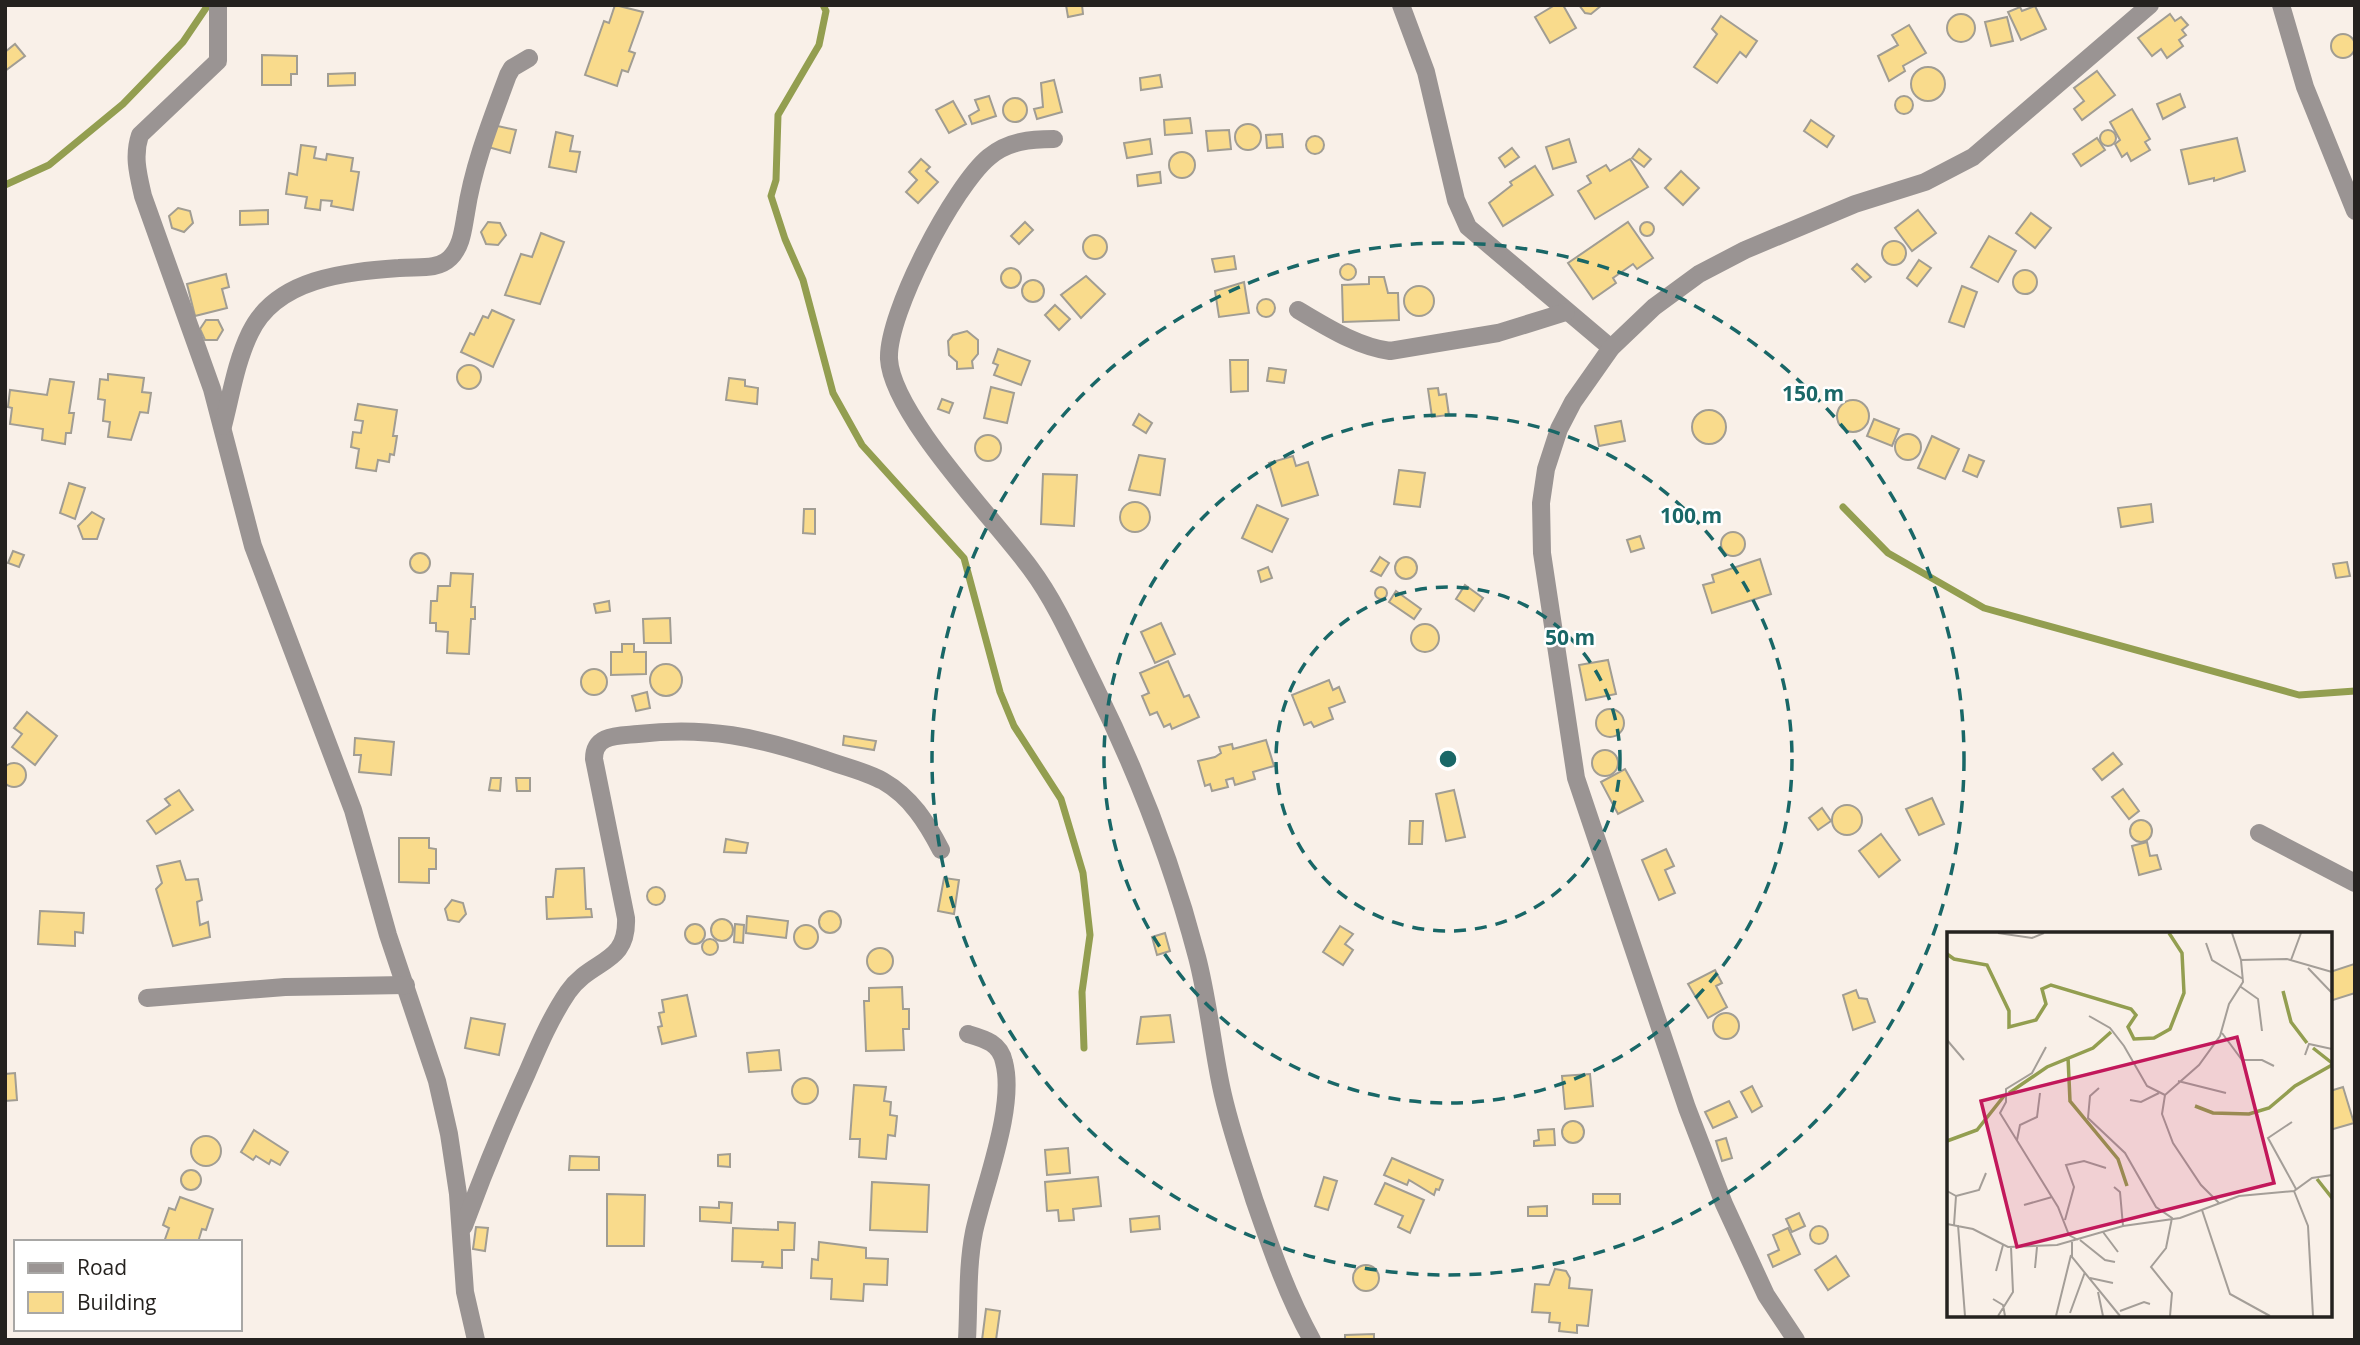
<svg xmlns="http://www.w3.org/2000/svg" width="2360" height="1345" font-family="'Open Sans',sans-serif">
  <rect width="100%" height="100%" fill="#f9f0e8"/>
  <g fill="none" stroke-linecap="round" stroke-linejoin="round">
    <!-- stream -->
    <g stroke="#939e50" stroke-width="7">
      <polyline points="823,5 826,11 819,45 778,115 776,180 771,196 785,239 803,280 833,393 862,445 964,558 1000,692 1014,726 1061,799 1083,873 1090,935 1082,992 1084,1048"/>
      <polyline points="5,185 49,165 123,104 183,42 206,8"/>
      <polyline points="1843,507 1888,553 1984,608 2299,695 2355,691"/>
    </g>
  </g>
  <!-- building -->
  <g fill="#f9db8c" stroke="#a19d93" stroke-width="2">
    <polygon points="615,5 643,12 629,51 635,53 628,72 622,70 617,86 585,75 604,21 609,23"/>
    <polygon points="1066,5 1082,5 1083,14 1068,17"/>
    <polygon points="1555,5 1563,5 1576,28 1550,43 1535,17"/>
    <polygon points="1579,5 1602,5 1591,14 1585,13"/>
    <polygon points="2035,6 2046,29 2021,40 2008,12 2020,7 2022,11"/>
    <polygon points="2170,14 2175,21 2181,17 2188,25 2182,30 2186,35 2179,40 2183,46 2167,58 2161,49 2152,56 2138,38"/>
    <circle cx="1961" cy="28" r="14"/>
    <polygon points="1721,16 1757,41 1746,57 1740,52 1717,83 1694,67 1717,34 1712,29"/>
    <polygon points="2007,17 2013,41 1991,46 1985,22"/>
    <polygon points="1909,25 1926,53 1903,66 1905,71 1889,81 1878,56 1898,45 1892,35"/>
    <circle cx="2343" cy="46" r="12"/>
    <polygon points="15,44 25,56 5,71 5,52"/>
    <polygon points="262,55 297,56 297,74 291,74 291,85 262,85"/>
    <circle cx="1928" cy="84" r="17"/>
    <polygon points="2097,71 2115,95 2082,120 2074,109 2084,101 2074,88"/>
    <polygon points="355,73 355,85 328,86 328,74"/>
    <polygon points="1160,75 1162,87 1141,90 1140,78"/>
    <polygon points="1054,80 1062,112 1037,119 1034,109 1043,107 1041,83"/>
    <polygon points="2180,94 2185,107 2163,119 2157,104"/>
    <circle cx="1904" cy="105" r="9"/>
    <polygon points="989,96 996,116 972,124 969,116 979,110 975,100"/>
    <circle cx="1015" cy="110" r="12"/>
    <polygon points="953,101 966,124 949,133 936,110"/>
    <polygon points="2132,109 2150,139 2145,142 2150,150 2131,161 2127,153 2122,157 2115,144 2120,140 2110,122"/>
    <polygon points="1190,118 1192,133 1165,135 1164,120"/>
    <polygon points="1811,120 1834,136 1827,147 1804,131"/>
    <circle cx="1248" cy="137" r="13"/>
    <polygon points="493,125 516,130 510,153 488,147"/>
    <polygon points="1229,130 1231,149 1208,151 1206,131"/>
    <circle cx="2108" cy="138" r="8"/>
    <polygon points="556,132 573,136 570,151 580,152 576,172 549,167"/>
    <polygon points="1282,134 1283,147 1267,148 1266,135"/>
    <circle cx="1315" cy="145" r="9"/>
    <polygon points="2097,138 2105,150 2081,166 2073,154"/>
    <polygon points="2237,138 2245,171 2214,181 2214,178 2189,184 2181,150"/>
    <polygon points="1150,139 1152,154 1127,158 1124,143"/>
    <polygon points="1569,139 1576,162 1553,169 1546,147"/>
    <polygon points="301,145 316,147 314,158 326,160 327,154 353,158 351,171 359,172 353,210 331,206 332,201 321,200 320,210 305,208 307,197 286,194 289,173 297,175"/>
    <polygon points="1512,148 1519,157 1505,167 1499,158"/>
    <polygon points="1639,149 1651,159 1644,167 1632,158"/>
    <circle cx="1182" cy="165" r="13"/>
    <polygon points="921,159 930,167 926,171 938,182 918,203 906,192 917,180 909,172"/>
    <polygon points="1630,159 1648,187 1595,219 1578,191 1591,183 1587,176 1606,165 1610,171"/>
    <polygon points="1535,166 1553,195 1503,226 1489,203 1512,185 1510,182"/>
    <polygon points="1681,171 1699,188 1683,205 1665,188"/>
    <polygon points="1160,172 1161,183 1138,186 1137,175"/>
    <polygon points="178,208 190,211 193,223 184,232 172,228 169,216"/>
    <polygon points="268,210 268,224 240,225 240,211"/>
    <polygon points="1918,210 1936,233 1912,251 1895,228"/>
    <polygon points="2031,213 2051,228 2035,248 2016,233"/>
    <circle cx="1647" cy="229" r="7"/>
    <polygon points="488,222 500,223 506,235 498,245 486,244 481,232"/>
    <polygon points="1025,222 1033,230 1019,244 1011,236"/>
    <polygon points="1628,222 1653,258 1637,269 1633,264 1613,278 1616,283 1593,299 1568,263"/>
    <polygon points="541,233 564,242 540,304 505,295 521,254 532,257"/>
    <circle cx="1095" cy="247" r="12"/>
    <polygon points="1989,236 2016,251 1998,282 1971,267"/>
    <circle cx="1894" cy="253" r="12"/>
    <polygon points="1234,256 1236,269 1215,272 1212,259"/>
    <polygon points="1919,260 1931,268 1917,286 1907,278"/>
    <circle cx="1348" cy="272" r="8"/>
    <polygon points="1857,264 1871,277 1865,282 1852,269"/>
    <circle cx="1011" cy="278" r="10"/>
    <circle cx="2025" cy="282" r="12"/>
    <polygon points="226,274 229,287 222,289 227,308 195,316 187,284"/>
    <polygon points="1086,276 1105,294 1081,318 1061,295"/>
    <polygon points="1369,277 1384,277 1388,293 1398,293 1399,320 1343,322 1342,285 1369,284"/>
    <circle cx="1033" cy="291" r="11"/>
    <polygon points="1244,282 1249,313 1219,317 1215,291"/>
    <polygon points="1962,286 1977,292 1964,327 1949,322"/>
    <circle cx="1419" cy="301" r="15"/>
    <circle cx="1266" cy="308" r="9"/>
    <polygon points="1055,305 1070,319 1059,330 1045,315"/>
    <polygon points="492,310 514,320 493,367 461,352 470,333 474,335 483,316 488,318"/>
    <polygon points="206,320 218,320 223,330 217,340 205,340 200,329"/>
    <polygon points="967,331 978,340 978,354 972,361 973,368 957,369 957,362 949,355 948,341 953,335"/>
    <polygon points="998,349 1030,361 1021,385 994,375 998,365 993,363"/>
    <polygon points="1230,360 1248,360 1248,391 1231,392"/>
    <circle cx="469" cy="377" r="12"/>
    <polygon points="1269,368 1286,370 1284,383 1267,381"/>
    <polygon points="108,374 144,378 142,392 151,393 148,413 140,412 131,440 108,437 110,422 103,421 105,400 98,399 100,379 108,380"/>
    <polygon points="729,378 745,380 745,386 758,388 757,404 726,400"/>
    <polygon points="50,379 74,382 69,413 74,413 71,433 66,433 65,444 42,440 43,429 10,424 12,408 8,407 10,390 47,395"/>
    <polygon points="991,387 1014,393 1007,423 984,418"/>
    <polygon points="1438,388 1439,395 1446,394 1449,415 1432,417 1428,389"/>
    <polygon points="942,399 953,403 949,413 938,409"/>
    <circle cx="1853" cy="416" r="16"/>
    <polygon points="358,404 397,410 393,436 397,436 394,455 390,454 389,462 378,460 376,471 356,468 359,449 351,447 353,432 361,433 363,421 355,420"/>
    <circle cx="1709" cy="427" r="17"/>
    <polygon points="1139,414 1152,423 1146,433 1133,425"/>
    <polygon points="1874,419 1899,429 1892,446 1867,436"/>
    <polygon points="1621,421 1625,441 1599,446 1595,426"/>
    <circle cx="1908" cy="447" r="13"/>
    <circle cx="988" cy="448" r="13"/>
    <polygon points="1932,436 1959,449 1945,479 1918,468"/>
    <polygon points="1139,455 1165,459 1160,495 1129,490"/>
    <polygon points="1969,455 1984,461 1977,477 1963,471"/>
    <polygon points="1293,456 1296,466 1308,462 1318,495 1282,506 1269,463"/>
    <polygon points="1399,470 1425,473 1420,507 1394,504"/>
    <polygon points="1043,474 1077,475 1074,526 1041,524"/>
    <polygon points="69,483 85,488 75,519 60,513"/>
    <circle cx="1135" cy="517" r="15"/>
    <polygon points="2151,504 2153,522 2121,527 2118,508"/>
    <polygon points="1257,505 1288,519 1272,552 1242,538"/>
    <polygon points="804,509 815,509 815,534 803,533"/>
    <polygon points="92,512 104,519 97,539 83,539 78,526"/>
    <circle cx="1733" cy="544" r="12"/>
    <polygon points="1640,536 1644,548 1631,552 1627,540"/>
    <polygon points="13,551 24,555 19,567 8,563"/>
    <circle cx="420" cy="563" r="10"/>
    <polygon points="1380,557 1389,563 1381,576 1371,571"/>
    <circle cx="1406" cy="568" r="11"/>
    <polygon points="1760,559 1771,594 1712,613 1703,585 1714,582 1712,575"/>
    <polygon points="2347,562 2350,576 2336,578 2333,564"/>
    <polygon points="1268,567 1272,578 1261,582 1258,571"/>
    <polygon points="451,573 473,574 471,607 475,607 475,619 471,619 469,654 447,653 448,632 436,631 436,623 430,623 431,601 437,601 438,586 450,586"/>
    <polygon points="1465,585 1483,598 1474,611 1456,599"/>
    <circle cx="1381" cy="593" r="6"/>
    <polygon points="1396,591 1421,609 1414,619 1389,602"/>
    <polygon points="609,601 610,611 596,613 594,604"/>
    <polygon points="670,618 671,643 644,643 643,619"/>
    <polygon points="1161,623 1175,654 1155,663 1141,632"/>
    <circle cx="1425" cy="638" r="14"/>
    <polygon points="622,644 634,644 634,652 646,652 646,674 611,675 611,652 622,652"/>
    <polygon points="1608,660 1616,694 1586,700 1579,665"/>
    <polygon points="1168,661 1184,697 1189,695 1199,717 1172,729 1170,724 1164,727 1157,712 1150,715 1142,696 1149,693 1140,673"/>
    <circle cx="666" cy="680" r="16"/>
    <circle cx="594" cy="682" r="13"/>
    <polygon points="1329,680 1333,690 1339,687 1345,702 1329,708 1333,719 1314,727 1311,722 1304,725 1292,695"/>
    <polygon points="647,692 650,708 636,711 632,696"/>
    <circle cx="1610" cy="723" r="14"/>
    <polygon points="27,712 57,736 35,765 12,747 22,734 14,728"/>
    <polygon points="844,736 876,741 874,750 843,745"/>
    <polygon points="355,738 394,742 391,775 359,772 361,755 354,755"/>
    <polygon points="1266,740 1274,766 1253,772 1255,779 1235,785 1233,778 1226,780 1228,787 1212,791 1210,784 1205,786 1198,761 1215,757 1221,753 1219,747 1232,744 1233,749"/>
    <circle cx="1605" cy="763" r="13"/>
    <polygon points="2113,753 2122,764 2102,780 2093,769"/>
    <circle cx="14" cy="775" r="12"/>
    <polygon points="1625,769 1643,801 1618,814 1601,782"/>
    <polygon points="491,778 501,778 500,791 489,790"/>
    <polygon points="516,778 530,778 530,791 517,791"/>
    <polygon points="2123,789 2139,811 2129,819 2112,797"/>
    <polygon points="179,790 193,810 156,834 147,821 170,805 165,799"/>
    <polygon points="1454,790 1465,837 1446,841 1436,794"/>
    <polygon points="1932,798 1944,824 1919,835 1906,809"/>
    <circle cx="1847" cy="820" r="15"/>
    <polygon points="1822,808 1831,821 1818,830 1809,818"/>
    <circle cx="2141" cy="831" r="11"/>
    <polygon points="1410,821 1423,821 1422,844 1409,844"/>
    <polygon points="1881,834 1900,860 1879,877 1859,851"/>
    <polygon points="399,838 429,838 429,848 436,849 436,869 429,869 429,883 399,882"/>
    <polygon points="726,839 748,843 746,853 724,852"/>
    <polygon points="2147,842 2150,856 2157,855 2161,869 2139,875 2132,846"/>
    <polygon points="1666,849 1674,866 1665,870 1675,893 1659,900 1642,860"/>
    <polygon points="180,861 186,880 198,879 202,900 197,902 200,925 208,922 210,937 173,946 156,889 162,883 157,866"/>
    <polygon points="584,868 586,909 591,909 592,917 547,919 546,897 553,897 556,869"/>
    <polygon points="944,878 959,880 954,914 938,911"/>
    <circle cx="656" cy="896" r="9"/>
    <polygon points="452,900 463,903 466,914 459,922 448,920 445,909"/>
    <circle cx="830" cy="922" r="11"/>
    <polygon points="40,911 84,913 83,933 75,932 75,946 38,944"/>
    <polygon points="747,916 788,921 786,938 746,933"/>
    <circle cx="722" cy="930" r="11"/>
    <circle cx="695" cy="934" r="10"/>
    <polygon points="735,924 744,925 743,943 734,942"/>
    <circle cx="806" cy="937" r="12"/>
    <polygon points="1340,926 1353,934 1345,944 1353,950 1343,965 1323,952"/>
    <polygon points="1165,933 1170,951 1157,955 1152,937"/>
    <circle cx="710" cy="947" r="8"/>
    <circle cx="880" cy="961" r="13"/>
    <polygon points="2354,964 2355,993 2330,1001 2330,972"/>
    <polygon points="1715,970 1722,983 1716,986 1727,1007 1708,1018 1688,984"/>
    <polygon points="902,987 903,1009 909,1009 909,1029 903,1029 904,1050 866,1051 864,1001 869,1001 869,988"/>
    <polygon points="1856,990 1859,998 1867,999 1875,1022 1853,1030 1843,995"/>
    <polygon points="687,995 696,1036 662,1044 658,1027 662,1026 659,1013 664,1012 662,1000"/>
    <circle cx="1726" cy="1026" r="13"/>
    <polygon points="1170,1015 1174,1042 1137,1044 1141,1017"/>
    <polygon points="471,1018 505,1024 499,1055 465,1048"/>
    <polygon points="779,1050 781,1070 749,1072 747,1053"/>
    <polygon points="15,1073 17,1100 5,1101 5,1074"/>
    <polygon points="1590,1074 1593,1106 1565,1109 1562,1076"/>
    <circle cx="805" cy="1091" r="13"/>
    <polygon points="854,1085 886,1087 884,1101 891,1102 890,1115 897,1116 895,1136 888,1135 886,1159 859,1157 860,1139 850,1139"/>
    <polygon points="1752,1086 1762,1106 1752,1112 1741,1092"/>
    <polygon points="2343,1087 2354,1123 2330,1130 2330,1091"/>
    <polygon points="1729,1101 1737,1117 1713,1128 1705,1112"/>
    <circle cx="1573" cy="1132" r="11"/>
    <polygon points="1554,1129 1555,1145 1534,1146 1534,1141 1539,1140 1538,1130"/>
    <polygon points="254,1130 288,1152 280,1165 271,1160 269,1164 256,1156 253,1160 241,1152"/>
    <circle cx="206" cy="1151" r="15"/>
    <polygon points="1726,1138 1732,1158 1722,1161 1716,1141"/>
    <polygon points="1068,1148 1070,1173 1047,1175 1045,1150"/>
    <polygon points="730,1154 730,1167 718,1166 718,1155"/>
    <polygon points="570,1156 599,1157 599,1170 569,1170"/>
    <polygon points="1392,1158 1443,1180 1439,1190 1436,1189 1434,1195 1409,1180 1407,1185 1384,1175"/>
    <circle cx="191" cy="1180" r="10"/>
    <polygon points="1098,1177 1101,1206 1073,1209 1074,1220 1059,1221 1058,1210 1047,1211 1045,1182"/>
    <polygon points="1324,1177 1337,1181 1328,1210 1315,1206"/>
    <polygon points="872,1182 929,1185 927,1232 870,1230"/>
    <polygon points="1385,1183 1424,1200 1410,1233 1398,1227 1403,1216 1375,1204"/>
    <polygon points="607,1194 645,1195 644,1246 607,1246"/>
    <rect x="1593" y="1194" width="27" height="10"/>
    <polygon points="180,1197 213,1209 206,1230 202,1229 198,1242 164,1242 169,1228 163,1225 169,1208 175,1210"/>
    <polygon points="719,1202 732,1203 731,1223 700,1221 700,1207 719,1208"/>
    <polygon points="1547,1206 1547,1216 1528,1216 1528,1207"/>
    <polygon points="1799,1213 1805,1226 1792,1232 1786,1219"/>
    <polygon points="1159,1216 1160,1229 1131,1232 1130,1219"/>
    <polygon points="778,1222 795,1223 794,1250 782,1250 782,1268 762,1267 763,1262 732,1261 733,1228 778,1230"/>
    <circle cx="1819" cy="1235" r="9"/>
    <polygon points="476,1227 488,1228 485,1251 473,1249"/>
    <polygon points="1788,1228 1800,1254 1773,1267 1768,1255 1779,1250 1773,1235"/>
    <polygon points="819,1242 866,1248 866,1258 888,1259 887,1285 864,1284 863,1301 831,1299 832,1279 811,1278 812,1259 818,1260"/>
    <polygon points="1836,1256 1849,1276 1828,1290 1815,1270"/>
    <circle cx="1366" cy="1278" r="13"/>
    <polygon points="1555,1269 1566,1271 1570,1278 1569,1288 1592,1290 1588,1326 1577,1325 1577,1333 1559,1331 1560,1323 1549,1322 1550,1313 1532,1312 1535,1284 1549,1285"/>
    <polygon points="986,1309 1000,1311 996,1340 982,1340"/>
    <polygon points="1374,1334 1374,1340 1345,1340 1345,1335"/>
  </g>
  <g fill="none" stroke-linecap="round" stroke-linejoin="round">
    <!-- minor -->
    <g stroke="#9a9493" stroke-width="18">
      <path d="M218 5V61L140 135C133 156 138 174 143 196L212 389 253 546 353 810 388 935 437 1081 449 1134 458 1194 465 1292 476 1340"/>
      <polyline points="1401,5 1426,72 1456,200 1468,227 1611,348"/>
      <polyline points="2281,5 2305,87 2355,211"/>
      <path d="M1054 139C1031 139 1008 141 989 157 954 186 887 313 889 359 892 415 997 522 1031 569 1057 604 1075 647 1094 685 1137 772 1172 862 1197 957 1208 999 1212 1043 1221 1086 1229 1125 1242 1161 1254 1199 1271 1248 1287 1295 1312 1340"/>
      <path d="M1298 310C1327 327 1356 346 1390 351L1498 333 1566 312"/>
      <path d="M223 426C231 395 236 362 250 333 276 278 346 272 399 268 416 266 437 271 450 258 462 246 463 229 466 213 473 166 491 121 508 75L512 68 529 58"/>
      <polyline points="2259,833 2355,883"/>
      <polyline points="147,998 285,987 406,985"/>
      <path d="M464 1226C483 1174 504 1123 527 1073 539 1045 551 1017 568 992 592 958 628 965 626 918L594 759C594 734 618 736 638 734 707 726 758 737 823 759 842 766 865 771 883 781 911 797 927 823 941 850"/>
      <path d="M967 1340C969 1304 967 1267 974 1232 984 1186 1016 1107 1004 1062 1000 1043 985 1039 968 1034"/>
      <polyline points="1796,1340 1766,1295 1724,1204 1687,1108 1576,778 1542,553 1541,503 1546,469 1559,429 1573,402 1611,348 1654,307 1699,274 1745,250 1855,204 1925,182 1973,157 2150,5"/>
    </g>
  </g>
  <!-- distance rings -->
  <g fill="none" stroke="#196767" stroke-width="3.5" stroke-dasharray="12 9">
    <circle cx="1448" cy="759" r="172"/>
    <circle cx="1448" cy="759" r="344"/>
    <circle cx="1448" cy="759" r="516"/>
  </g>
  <!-- overview -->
  <g transform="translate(1947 932)">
    <rect width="385" height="385" fill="#f9f0e8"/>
    <path fill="none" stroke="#939e50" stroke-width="3.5" d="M0 22 7 27 40 33 62 79V95L89 88 99 72 95 57 104 53 184 77 189 83 181 95 187 107 207 106 223 97 237 61 235 21 222 1M336 59 344 90 360 111M366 116 385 131M121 125 123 169 171 227 180 254M62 161 100 135 146 116 164 100M248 174 266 181 302 182 322 176 348 154 385 133M0 209 30 198 57 164M370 247 385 266"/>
    <path fill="none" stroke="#a49e98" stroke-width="2" d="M51 1 85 6 97 1M285 1 294 28M259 11 265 28 296 47M344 28 354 1M361 36 385 61M294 55 311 67 315 99M142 84 163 96 177 114 200 154 218 163M275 101 295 128H315L327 134M0 108 17 128M99 115 85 141 59 157V170L53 181 111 275 122 303 131 308M358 123 362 112 385 117M231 149 279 161M152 156 143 164 141 186 178 221 209 275 225 286 219 316 204 335 225 361 223 384M183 168 194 170 212 161M345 190 321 206 349 257M70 208 73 193 90 185 93 161M167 255 173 260 176 294M0 259 9 264 7 293M347 259 361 294 366 384M9 264 32 258 39 241M272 271 254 253 226 211 215 182 218 163 252 133 273 104 282 72 296 50 294 28 340 27 385 40M77 273 105 265M255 278 283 362 323 384M118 288 127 255 119 233 137 229 159 236M0 292 26 297 61 315 110 313 176 294 233 286 292 264 347 259 365 246 385 243M11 293 18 384M156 300 171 320M133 308 158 328 168 330M125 310V325L173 384M88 336 90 315M49 339 56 313M143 346 166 351M151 360 156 384M46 367 56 373 58 384M173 379 197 370 203 372M123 381 138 340M51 384 66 360 64 315M109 384 124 323"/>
    <path fill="#c2185b" fill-opacity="0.15" stroke="#c2185b" stroke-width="3.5" d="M290 105 327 251 70 315 34 169Z"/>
    <rect width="385" height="385" fill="none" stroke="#25221f" stroke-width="3.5"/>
  </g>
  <circle cx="1448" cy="759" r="10" fill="#196767" stroke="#fff" stroke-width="3.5"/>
  <g font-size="21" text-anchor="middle" font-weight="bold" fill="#196767" stroke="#fff" stroke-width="5" stroke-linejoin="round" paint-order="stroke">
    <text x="1813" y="401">150 m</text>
    <text x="1691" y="523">100 m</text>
    <text x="1570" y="645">50 m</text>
  </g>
  <!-- border -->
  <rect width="2360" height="1345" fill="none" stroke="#25221f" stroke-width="14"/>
  <!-- legend -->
  <rect x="14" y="1240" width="228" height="91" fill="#ffffff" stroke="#a8a7a5" stroke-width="2"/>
  <rect x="28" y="1263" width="35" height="10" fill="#9a9493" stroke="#a8a7a5" stroke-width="2"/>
  <text x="77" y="1275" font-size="21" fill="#25221f">Road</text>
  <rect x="28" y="1292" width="35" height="21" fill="#f9db8c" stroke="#a8a7a5" stroke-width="2"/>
  <text x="77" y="1310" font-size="21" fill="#25221f">Building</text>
</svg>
